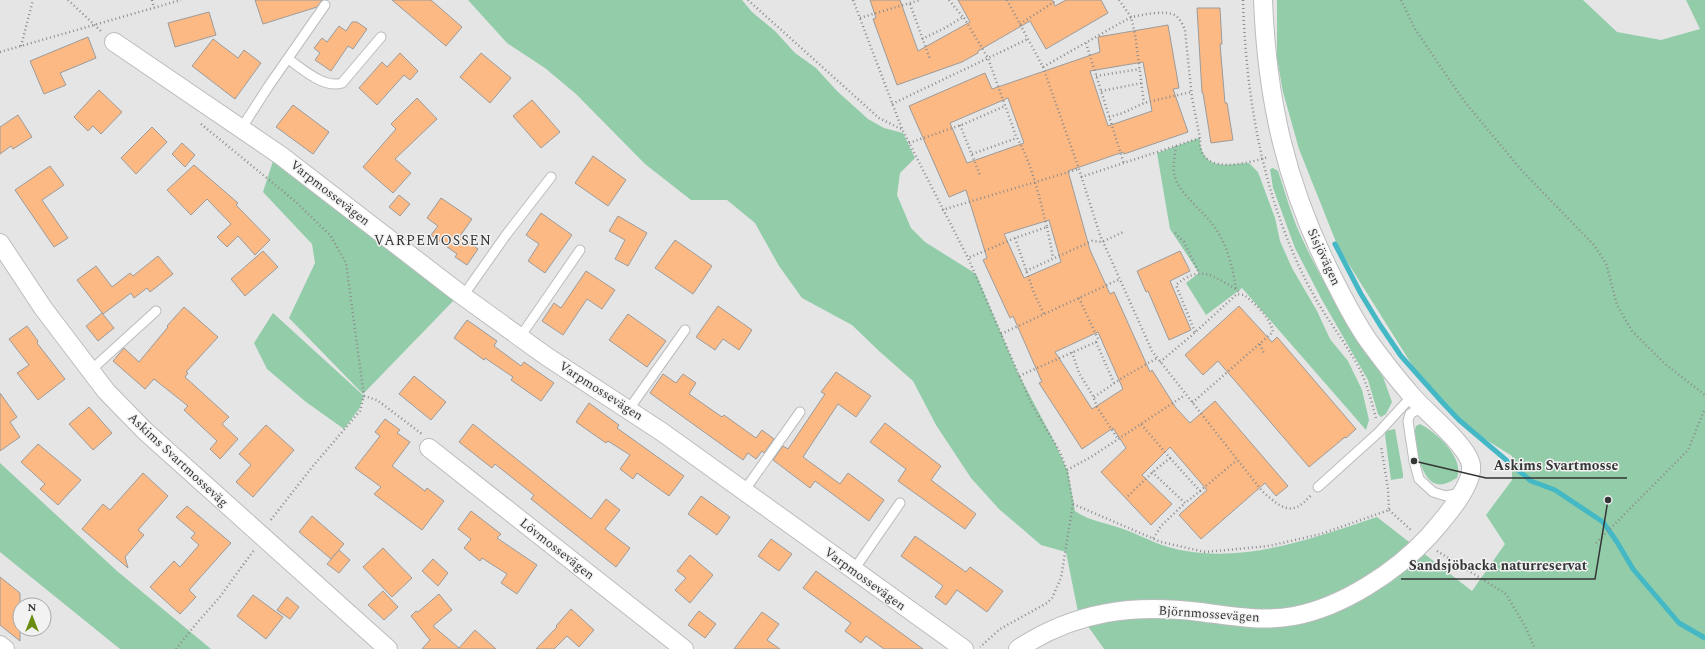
<svg xmlns="http://www.w3.org/2000/svg" width="1705" height="649" font-family="Spectral,serif">
  <rect width="100%" height="100%" fill="#e5e5e6"/>
  <!-- green -->
  <g fill="#92cca9">
    <path d="M468 0H742L752 12 775 31 795 53 816 68 837 91 868 119 884 128 903 133 915 158 900 173 897 195 911 228 925 242 976 274 1018 373 1055 443 1068 472 1075 511C1091 522 1108 523 1126 530 1146 538 1164 548 1186 551 1250 562 1317 537 1377 517L1472 591 1505 544 1486 515 1512 480V456L1474 432 1419 376 1338 247 1299 149 1283 92 1277 58V0H1583L1617 32 1661 40 1700 29 1686 0H1705V649H1104L1078 612 1066 552 1041 545 999 509 971 478 936 425 913 381 879 351 852 325 802 298 779 266 755 223 727 200H691L645 164 576 94 545 68 507 43Z"/>
    <path d="M1199 138C1203 171 1223 165 1249 163L1258 172 1275 218 1280 241 1292 268 1317 311 1330 339 1348 361 1362 390 1369 420 1366 430 1242 288 1206 315 1186 283 1199 273 1170 229 1157 153Z"/>
    <polygon points="275,155 458,296 363,394 289,318 315,263 312,244 263,192"/>
    <path d="M1273 168 1278 171C1285 192 1291 214 1300 234 1323 285 1352 331 1383 377L1392 402 1386 414 1381 417 1378 414 1368 380 1322 300 1295 248 1273 188 1270 169Z"/>
    <polygon points="273,313 364,396 359,409 344,429 306,402 267,369 254,343"/>
    <path d="M1420 424C1436 432 1465 458 1457 478 1451 481 1444 486 1437 484 1421 481 1411 439 1416 426Z"/>
    <polygon points="1395,429 1403,474 1403,478 1391,480 1385,435 1386,431"/>
    <polygon points="0,463 117,571 211,649 120,649 0,552"/>
  </g>
  <g fill="none" stroke-linecap="round" stroke-linejoin="round">
    <!-- stream -->
    <polyline stroke="#44b8c5" stroke-width="5" points="1335,244 1361,294 1380,325 1401,356 1442,402 1459,420 1531,481 1555,490 1603,522 1617,542 1633,569 1679,623 1705,638"/>
  </g>
  <!-- building -->
  <g fill="#fcb984" stroke="#9c9b9a" fill-rule="evenodd">
    <polygon points="255,0 322,0 317,7 263,24"/>
    <polygon points="392,0 431,0 462,27 446,46"/>
    <polygon points="870,0 900,0 918,51 970,22 958,0 1052,0 1055,6 1066,0 1101,0 1108,13 1046,49 1030,21 978,51 978,53 962,62 897,85 873,19 876,18"/>
    <polygon points="1197,8 1220,8 1222,44 1220,44 1225,103 1227,103 1233,140 1211,143 1203,93 1202,93"/>
    <polygon points="209,12 216,35 175,47 168,23"/>
    <polygon points="352,22 357,22 367,29 353,49 348,46 331,71 315,60 320,53 314,48 322,38 327,42 339,26 346,31"/>
    <path d="M1168 25 1179 88 1173 89 1188 132 1124 154 1123 152 1068 171 1090 250 1110 294 1114 292 1150 372 1152 370 1176 408 1190 423 1215 401 1288 486 1276 496 1265 483 1201 539 1179 515 1207 490 1170 447 1142 475 1172 504 1151 525 1101 472 1126 448 1113 428 1082 449 1039 383 1042 382 1013 316 1010 318 983 260 987 258 966 190 949 197 909 106 985 73 992 89 1100 52 1098 37ZM1143 62 1152 111 1108 126 1090 71ZM1008 98 1024 143 967 163 950 123ZM1049 220 1061 262 1024 278 1004 234ZM1098 332 1123 389 1092 409 1055 352Z"/>
    <polygon points="88,37 96,58 60,73 66,85 44,94 30,61"/>
    <polygon points="213,39 238,58 244,50 261,63 235,99 192,66"/>
    <polygon points="400,53 418,71 410,80 404,75 377,105 359,88 382,62 387,67"/>
    <polygon points="481,53 511,78 490,103 460,77"/>
    <polygon points="99,90 122,112 101,134 93,126 88,131 74,117"/>
    <polygon points="417,98 437,119 395,159 411,173 393,193 363,167 396,129 391,124"/>
    <polygon points="532,100 560,132 541,148 513,116"/>
    <polygon points="293,105 329,132 313,154 276,127"/>
    <polygon points="18,115 32,137 13,149 11,146 0,154 0,127"/>
    <polygon points="152,127 167,142 136,174 121,158"/>
    <polygon points="182,143 195,155 185,167 172,154"/>
    <polygon points="593,156 626,180 608,206 575,183"/>
    <polygon points="194,165 238,203 236,205 270,240 255,255 238,236 227,247 217,237 231,224 207,199 191,215 167,190"/>
    <polygon points="50,166 64,185 42,200 68,238 54,247 15,190"/>
    <polygon points="399,195 410,204 400,216 389,207"/>
    <polygon points="441,198 472,219 460,236 478,249 467,265 455,257 457,254 431,235 438,226 427,218"/>
    <polygon points="541,213 572,235 545,273 528,261 539,244 526,235"/>
    <polygon points="618,216 647,233 628,266 615,259 625,240 609,231"/>
    <polygon points="675,240 712,266 693,294 655,268"/>
    <polygon points="263,251 278,267 245,296 231,279"/>
    <polygon points="1180,251 1190,271 1170,281 1191,330 1169,340 1148,291 1146,292 1137,271"/>
    <polygon points="158,256 173,274 150,292 147,288 134,298 131,293 103,314 77,280 96,266 112,287 130,273 133,276"/>
    <polygon points="586,271 615,290 602,309 587,299 563,335 542,321 554,303 561,308"/>
    <polygon points="718,306 752,330 739,350 723,339 715,350 696,337"/>
    <polygon points="1239,306 1272,342 1277,337 1356,429 1346,438 1345,437 1309,467 1218,361 1203,375 1185,355"/>
    <polygon points="184,307 218,337 186,372 188,373 185,377 229,417 222,424 238,439 220,459 210,449 217,441 184,410 188,406 154,379 145,389 113,361 124,348 139,362 168,327 167,326"/>
    <polygon points="102,313 114,328 98,341 86,326"/>
    <polygon points="628,314 666,341 647,367 609,340"/>
    <polygon points="467,320 497,341 494,346 521,366 524,362 554,383 541,401 511,380 513,377 485,358 484,360 454,338"/>
    <polygon points="27,326 38,341 37,343 65,379 38,400 17,373 29,365 9,339"/>
    <polygon points="836,372 871,396 856,417 838,404 803,457 840,484 848,473 884,500 869,521 815,481 810,488 773,460 783,446 788,449 825,394 821,392"/>
    <polygon points="663,374 676,383 683,374 696,383 689,394 722,417 724,415 756,438 762,430 774,439 764,453 762,451 756,459 748,453 743,460 650,393"/>
    <polygon points="414,376 446,402 431,420 399,394"/>
    <polygon points="0,393 17,417 10,422 20,437 0,451"/>
    <polygon points="589,403 619,425 617,428 684,476 669,496 637,473 633,479 620,469 630,455 608,441 606,443 576,422"/>
    <polygon points="89,407 112,433 93,450 69,424"/>
    <polygon points="385,419 400,430 397,433 410,442 392,466 425,491 427,488 444,501 422,530 374,494 381,487 355,468 380,436 375,432"/>
    <polygon points="885,423 941,466 931,480 976,514 965,529 898,481 906,469 870,442"/>
    <polygon points="473,424 591,519 606,499 620,510 605,529 630,548 616,567 531,499 534,495 495,464 492,468 459,442"/>
    <polygon points="266,425 294,450 253,497 236,482 251,465 239,454"/>
    <polygon points="38,444 81,480 58,505 40,489 45,484 21,462"/>
    <polygon points="143,473 168,496 138,530 144,535 125,557 128,568 82,529 103,504 110,510"/>
    <polygon points="701,496 730,517 717,535 688,514"/>
    <polygon points="187,506 231,543 189,590 196,597 180,614 150,587 174,561 180,567 199,545 191,538 195,533 176,517"/>
    <polygon points="471,511 501,534 497,538 537,565 517,594 501,583 507,574 482,558 480,561 464,548 471,539 458,529"/>
    <polygon points="312,516 344,544 331,559 299,532"/>
    <polygon points="915,536 966,572 970,567 1003,591 987,612 957,590 946,605 935,597 943,586 901,556"/>
    <polygon points="771,539 792,554 779,571 758,556"/>
    <polygon points="383,548 412,578 392,597 363,567"/>
    <polygon points="339,550 350,560 339,573 327,564"/>
    <polygon points="690,555 713,575 690,603 675,590 686,578 677,571"/>
    <polygon points="433,559 448,573 438,586 422,571"/>
    <polygon points="816,571 897,630 923,649 884,649 866,636 861,643 845,631 851,623 803,588"/>
    <polygon points="0,577 20,593 20,641 0,625"/>
    <polygon points="383,591 398,607 384,620 368,605"/>
    <polygon points="439,594 452,610 433,626 459,648 475,630 496,649 422,649 430,640 411,616 416,611 418,612"/>
    <polygon points="253,595 283,617 266,639 237,616"/>
    <polygon points="287,597 299,607 290,619 277,610"/>
    <polygon points="571,609 594,630 579,647 567,636 554,649 536,649 557,627 556,626"/>
    <polygon points="699,611 716,624 705,638 688,625"/>
    <polygon points="762,612 779,624 767,640 780,649 734,649"/>
  </g>
  <g fill="none" stroke-linecap="round" stroke-linejoin="round">
    <!-- lane casing -->
    <g stroke="#bbbcbd" stroke-width="11">
      <g id="lane">
        <path d="M288 59C303 69 324 89 342 83L381 37"/>
        <polyline points="241,129 268,87 325,5"/>
        <polyline points="463,296 506,235 551,177"/>
        <polyline points="520,337 580,250"/>
        <polyline points="90,371 156,311"/>
        <polyline points="1422,407 1410,414 1408,421 1414,461 1419,479 1433,492 1446,496 1461,493"/>
        <polyline points="629,409 685,330"/>
        <polyline points="1318,487 1379,432 1412,396"/>
        <polyline points="744,491 800,412"/>
        <polyline points="853,571 900,503"/>
      </g>
    </g>
    <!-- street casing -->
    <g stroke="#bbbcbd" stroke-width="20">
      <g id="street">
        <polyline points="114,42 280,155 463,296 546,356 662,432 964,649"/>
        <polyline points="0,243 43,308 106,391 145,431 388,649"/>
        <polyline points="429,448 684,649"/>
        <polyline points="0,645 5,649"/>
        <path d="M1018 649C1075 611 1133 604 1200 612 1231 616 1263 622 1294 616 1342 607 1396 572 1429 536 1442 521 1474 486 1471 465 1468 446 1427 413 1413 397 1398 380 1384 362 1370 343 1355 322 1343 298 1331 274 1286 184 1267 101 1263 0"/>
      </g>
    </g>
    <!-- path -->
    <g stroke="#8c8c8d" stroke-width="2.5" stroke-dasharray="1 3" stroke-linecap="butt">
      <polyline points="68,0 102,32"/>
      <polyline points="152,0 154,8"/>
      <polyline points="748,0 879,118 901,129"/>
      <polyline points="853,0 902,129 968,258 1032,405 1060,452 1067,470 1073,504 1061,578 1052,598 1047,603 1000,629 980,647"/>
      <polyline points="949,0 963,17"/>
      <path d="M1007 0 1043 67 1079 169 1100 235 1152 351 1262 491C1281 508 1292 518 1311 495"/>
      <path d="M1119 0 1131 17C1142 15 1167 9 1176 16 1180 19 1183 25 1185 30L1192 98 1200 138"/>
      <path d="M1243 0C1246 102 1264 204 1313 294 1328 322 1349 346 1362 374 1368 388 1372 403 1376 418"/>
      <polyline points="1401,0 1415,29 1464,101 1523,172 1593,244 1606,263 1617,305 1632,331 1665,364 1705,395"/>
      <polyline points="910,4 930,59"/>
      <polyline points="860,18 920,0"/>
      <polyline points="1020,24 1057,0"/>
      <path d="M922 39 945 28 963 17 964 18 988 58 1016 136C1032 163 1039 197 1047 227L1015 238 968 258"/>
      <polyline points="1086,43 1124,164"/>
      <polyline points="21,46 33,0"/>
      <polyline points="0,52 181,0"/>
      <polyline points="1043,67 1131,17 1135,34 1144,103"/>
      <polyline points="1096,76 1140,69"/>
      <polyline points="1101,91 1142,83"/>
      <polyline points="892,104 1028,39"/>
      <polyline points="1109,117 1123,113 1144,103 1191,92"/>
      <polyline points="201,124 296,202 330,235 346,263 364,396 360,411 313,466 270,521"/>
      <polyline points="960,125 980,175"/>
      <polyline points="909,143 964,124 1005,106"/>
      <path d="M1176 146C1175 155 1172 167 1175 177 1179 193 1203 211 1213 225 1227 243 1233 268 1236 289"/>
      <polyline points="972,154 1017,138"/>
      <path d="M1081 177 1200 138C1200 144 1200 151 1204 156 1217 172 1252 162 1268 157"/>
      <polyline points="942,210 1079,169"/>
      <polyline points="1047,227 1053,257"/>
      <polyline points="1175,233 1184,242 1199,273"/>
      <polyline points="1015,238 1034,293 1044,314"/>
      <polyline points="1026,271 1092,241 1102,242 1123,232"/>
      <path d="M1195 332 1176 285C1201 264 1212 276 1236 289L1240 293"/>
      <polyline points="1001,334 1120,279"/>
      <polyline points="1096,342 1114,383"/>
      <polyline points="1260,344 1264,354"/>
      <polyline points="1072,352 1079,373 1093,396 1097,407 1118,439"/>
      <path d="M1160 362 1191 336 1237 294 1244 295C1255 303 1271 319 1273 332L1192 403"/>
      <polyline points="1019,376 1096,342 1098,339 1079,298"/>
      <polyline points="364,396 377,400 422,434"/>
      <polyline points="1094,397 1122,378 1157,358"/>
      <polyline points="1170,458 1200,491 1185,503"/>
      <polyline points="1067,470 1091,457 1185,395"/>
      <polyline points="1152,472 1185,503 1161,526 1153,539"/>
      <polyline points="1200,491 1237,460"/>
      <polyline points="1128,496 1155,470 1170,458 1141,424"/>
      <polyline points="1073,504 1161,542 1205,552 1269,546 1321,534 1389,510 1388,489 1381,446"/>
      <polyline points="1389,510 1411,530"/>
      <polyline points="1596,543 1688,450 1705,408"/>
      <polyline points="1437,551 1506,594 1525,626 1535,649"/>
      <polyline points="176,649 196,624 219,598 254,550"/>
    </g>
    <!-- lane -->
    <use href="#lane" stroke="#fff" stroke-width="9"/>
    <!-- street -->
    <use href="#street" stroke="#fff" stroke-width="18"/>
  </g>
  <g text-anchor="middle" dominant-baseline="central" stroke-width="3" stroke-linejoin="round" paint-order="stroke">
    <!-- street labels -->
    <g font-size="13" fill="#343535" stroke="#f2f2f3">
      <text transform="translate(330 193) rotate(38)">Varpmossevägen</text>
      <text transform="translate(1324 257) rotate(65)">Sisjövägen</text>
      <text transform="translate(601 391) rotate(33)">Varpmossevägen</text>
      <text transform="translate(178 460) rotate(43)">Askims Svartmosseväg</text>
      <text transform="translate(557 549) rotate(38)">Lövmossevägen</text>
      <text transform="translate(865 579) rotate(36)">Varpmossevägen</text>
      <text transform="translate(1209 614) rotate(4)">Björnmossevägen</text>
    </g>
    <!-- neighbourhood labels -->
    <g font-size="14" letter-spacing="1" fill="#343535" stroke="#f2f2f3">
      <text x="433" y="240">VARPEMOSSEN</text>
    </g>
  </g>
  <!-- callouts -->
  <path fill="none" stroke="#343535" stroke-width="1.5" d="M1414 461L1486 478H1627M1608 500L1595 579H1401"/>
  <g fill="#343535" stroke="#f2f2f3" stroke-width="1.5">
    <circle cx="1414" cy="461" r="4"/>
    <circle cx="1608" cy="500" r="4"/>
  </g>
  <g font-size="14" text-anchor="middle" font-weight="bold" fill="#343535" stroke="#f2f2f3" stroke-width="3" stroke-linejoin="round" paint-order="stroke">
    <text x="1556" y="470">Askims Svartmosse</text>
    <text x="1498" y="570">Sandsjöbacka naturreservat</text>
  </g>
  <!-- north arrow -->
  <g transform="translate(32 617)"><circle r="19" fill="#f2f2f3" stroke="#a6a6a7"/>
  <path d="M0-3L7 15L0 10L-7 15Z" fill="#6a8c10"/>
  <text y="-6" font-size="11" font-weight="bold" text-anchor="middle" fill="#343535">N</text>
  </g>
</svg>
